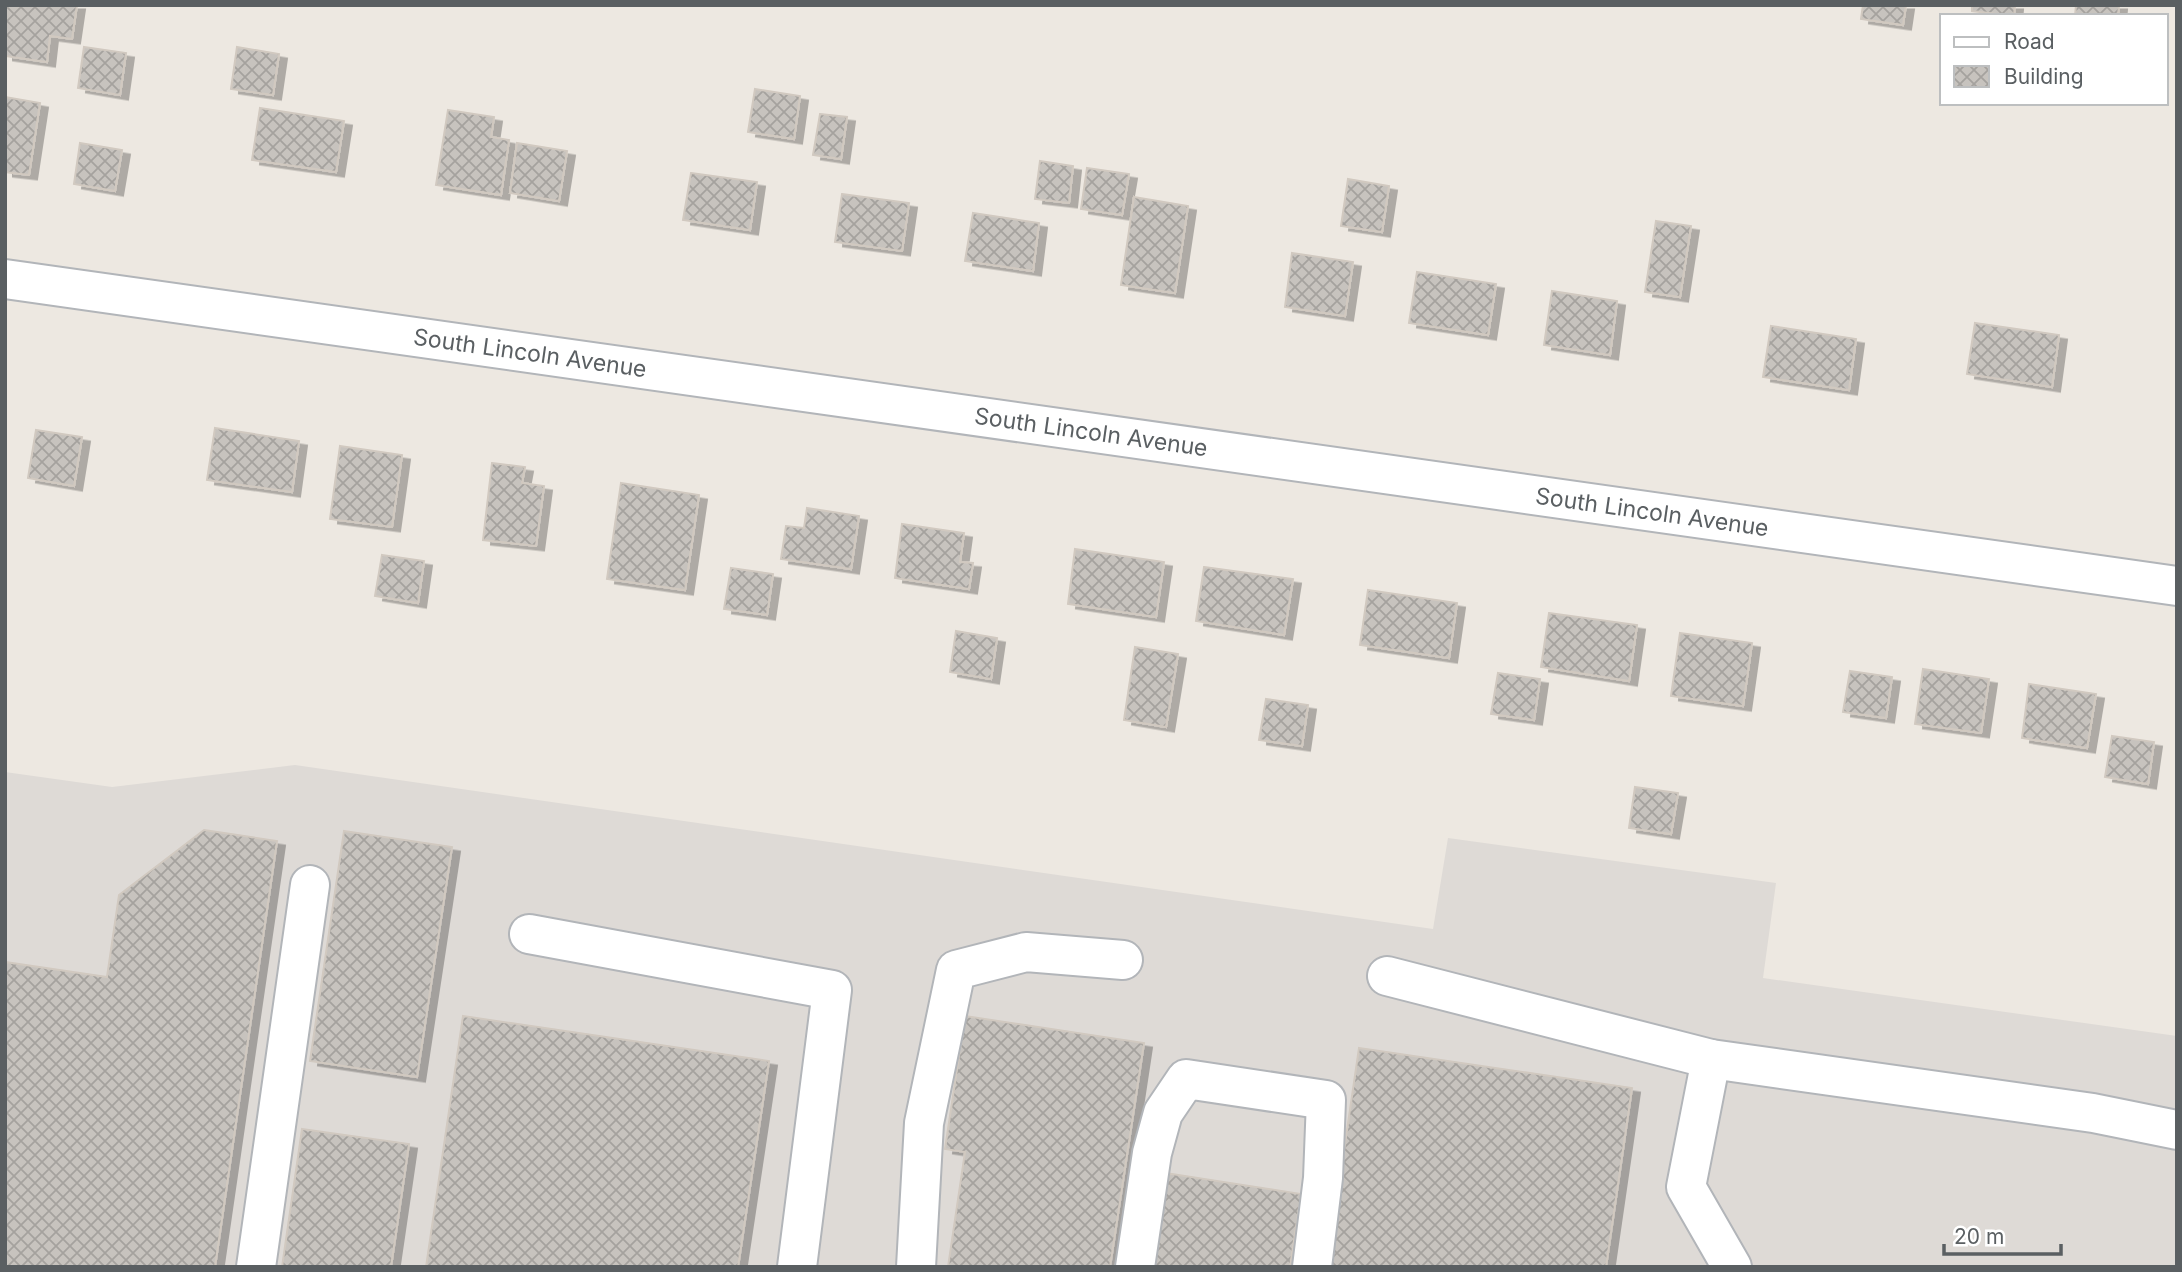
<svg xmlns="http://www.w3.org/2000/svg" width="2182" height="1272" font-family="Inter,sans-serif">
  <defs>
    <pattern id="building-cross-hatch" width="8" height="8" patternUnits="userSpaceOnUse" patternTransform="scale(1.75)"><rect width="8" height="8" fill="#c7c3be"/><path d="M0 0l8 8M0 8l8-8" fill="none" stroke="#a5a29e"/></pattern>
    <filter id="shadow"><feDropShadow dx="8" dy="4.5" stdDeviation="0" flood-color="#0004"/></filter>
  </defs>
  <rect width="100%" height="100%" fill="#ede8e1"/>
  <!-- industrial -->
  <polygon fill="#dedad6" points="295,765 1433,929 1448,838 1776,883 1763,978 2177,1036 2177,1267 5,1267 5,772 112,787"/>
  <!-- building -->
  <g fill="url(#building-cross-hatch)" stroke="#d1c9c0" stroke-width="2" filter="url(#shadow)">
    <polygon points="5,5 77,5 72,39 50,36 47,62 5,56"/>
    <polygon points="1863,5 1906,5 1903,25 1861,19"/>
    <polygon points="1972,5 2015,5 2014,16 1972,11"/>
    <polygon points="2076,5 2119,5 2118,16 2075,16"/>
    <polygon points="84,47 126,53 120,95 78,88"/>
    <polygon points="237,47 279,54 273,95 231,89"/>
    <polygon points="755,89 800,96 794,139 748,132"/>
    <polygon points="5,97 40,103 29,175 5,172"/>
    <polygon points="260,108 344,121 336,172 252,160"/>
    <polygon points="448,110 494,117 491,137 509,140 501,195 436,185"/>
    <polygon points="820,114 847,117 841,159 813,155"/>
    <polygon points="80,143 122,150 115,191 74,184"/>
    <polygon points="517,143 567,151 559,201 510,193"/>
    <polygon points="1040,161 1073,166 1069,203 1035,199"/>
    <polygon points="1087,168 1129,174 1122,215 1081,209"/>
    <polygon points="691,173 757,182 750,230 683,220"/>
    <polygon points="1348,179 1389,186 1382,232 1341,226"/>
    <polygon points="842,194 909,203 902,251 835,242"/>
    <polygon points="1134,197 1188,206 1175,293 1121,285"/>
    <polygon points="973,213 1039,223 1033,271 965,261"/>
    <polygon points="1656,221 1691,226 1680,297 1645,292"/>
    <polygon points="1292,253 1353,262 1345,316 1285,307"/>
    <polygon points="1417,272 1496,284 1488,335 1409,323"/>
    <polygon points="1552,291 1617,301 1610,355 1544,345"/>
    <polygon points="1975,323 2059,335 2052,387 1967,374"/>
    <polygon points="1771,326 1856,339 1849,390 1763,377"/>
    <polygon points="215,428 299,441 292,492 207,480"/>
    <polygon points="36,430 82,437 74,486 28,478"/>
    <polygon points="340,446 402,455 392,527 330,519"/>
    <polygon points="492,463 525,467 522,483 544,486 536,546 483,540"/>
    <polygon points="621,483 699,495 685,590 607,579"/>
    <polygon points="807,508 859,516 851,569 781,559 786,526 804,528"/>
    <polygon points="902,524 964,533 960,562 973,563 969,589 895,578"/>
    <polygon points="1075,549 1164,562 1156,617 1068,604"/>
    <polygon points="382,555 424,561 418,603 375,596"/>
    <polygon points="1204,567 1293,579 1284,635 1196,621"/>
    <polygon points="731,568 773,574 767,615 724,609"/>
    <polygon points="1368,590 1457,603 1449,658 1360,645"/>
    <polygon points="1549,613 1637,625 1629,681 1541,667"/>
    <polygon points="956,631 997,638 991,679 950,672"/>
    <polygon points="1680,633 1752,643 1743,706 1671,696"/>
    <polygon points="1135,647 1178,654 1166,727 1124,720"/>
    <polygon points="1923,669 1989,679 1981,733 1915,724"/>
    <polygon points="1850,671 1892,677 1886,718 1843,712"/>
    <polygon points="1498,673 1540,679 1534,720 1491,714"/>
    <polygon points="2029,684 2096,694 2087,748 2022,738"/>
    <polygon points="1266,699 1308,705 1302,746 1259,740"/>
    <polygon points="2112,736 2154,742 2148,784 2105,777"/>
    <polygon points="1635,787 1678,793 1671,834 1629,828"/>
    <polygon points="204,830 277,841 215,1267 5,1267 5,962 107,977 119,895"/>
    <polygon points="344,831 452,847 417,1077 310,1061"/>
    <polygon points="463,1016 769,1061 738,1267 426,1267"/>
    <polygon points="965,1016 1144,1043 1110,1267 948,1267 965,1152 945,1149"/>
    <polygon points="1359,1048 1632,1088 1606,1267 1327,1267"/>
    <polygon points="302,1129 409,1144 391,1267 282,1267"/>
    <polygon points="1159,1172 1301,1194 1290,1267 1145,1267"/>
  </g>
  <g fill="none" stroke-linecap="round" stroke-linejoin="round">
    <!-- minor casing -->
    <g stroke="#b2b5b9" stroke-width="42">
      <g id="minor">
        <polyline points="5,279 2177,586"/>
        <polyline points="529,934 832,990 797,1267"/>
        <polyline points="1387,976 1711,1059 2093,1113 2177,1130"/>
        <polyline points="1711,1059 1686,1187 1732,1267"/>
        <polyline points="256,1267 310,885"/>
        <polyline points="916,1267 924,1123 956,970 1026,952 1123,960"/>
        <polyline points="1135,1267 1152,1153 1163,1113 1186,1079 1326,1100 1323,1178 1312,1267"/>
      </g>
    </g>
    <!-- minor -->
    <use href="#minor" stroke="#fff" stroke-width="38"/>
  </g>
  <g text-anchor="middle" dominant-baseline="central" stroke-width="6" stroke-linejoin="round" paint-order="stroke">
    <!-- street labels -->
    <g font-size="23" fill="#5a5f62" stroke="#fff">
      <text transform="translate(530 353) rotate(8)">South Lincoln Avenue</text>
      <text transform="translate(1091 432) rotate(8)">South Lincoln Avenue</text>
      <text transform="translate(1652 512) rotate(8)">South Lincoln Avenue</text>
    </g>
  </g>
  <!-- border -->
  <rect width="2182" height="1272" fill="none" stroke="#5a5f62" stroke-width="14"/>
  <!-- legend -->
  <rect x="1940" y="14" width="228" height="91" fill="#ffffff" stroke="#bdbfc0" stroke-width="2"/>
  <rect x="1954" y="37" width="35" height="10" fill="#ffffff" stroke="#bdbfc0" stroke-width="2"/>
  <text x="2004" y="49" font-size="21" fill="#5a5f62">Road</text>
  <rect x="1954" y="66" width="35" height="21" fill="url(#building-cross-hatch)" stroke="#bdbfc0" stroke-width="2"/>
  <text x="2004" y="84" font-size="21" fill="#5a5f62">Building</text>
  <!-- scale -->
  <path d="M1944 1244v10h117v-10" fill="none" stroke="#5a5f62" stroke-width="3.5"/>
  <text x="1954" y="1244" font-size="21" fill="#5a5f62" stroke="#ffffff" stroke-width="5" paint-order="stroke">20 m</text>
</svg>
